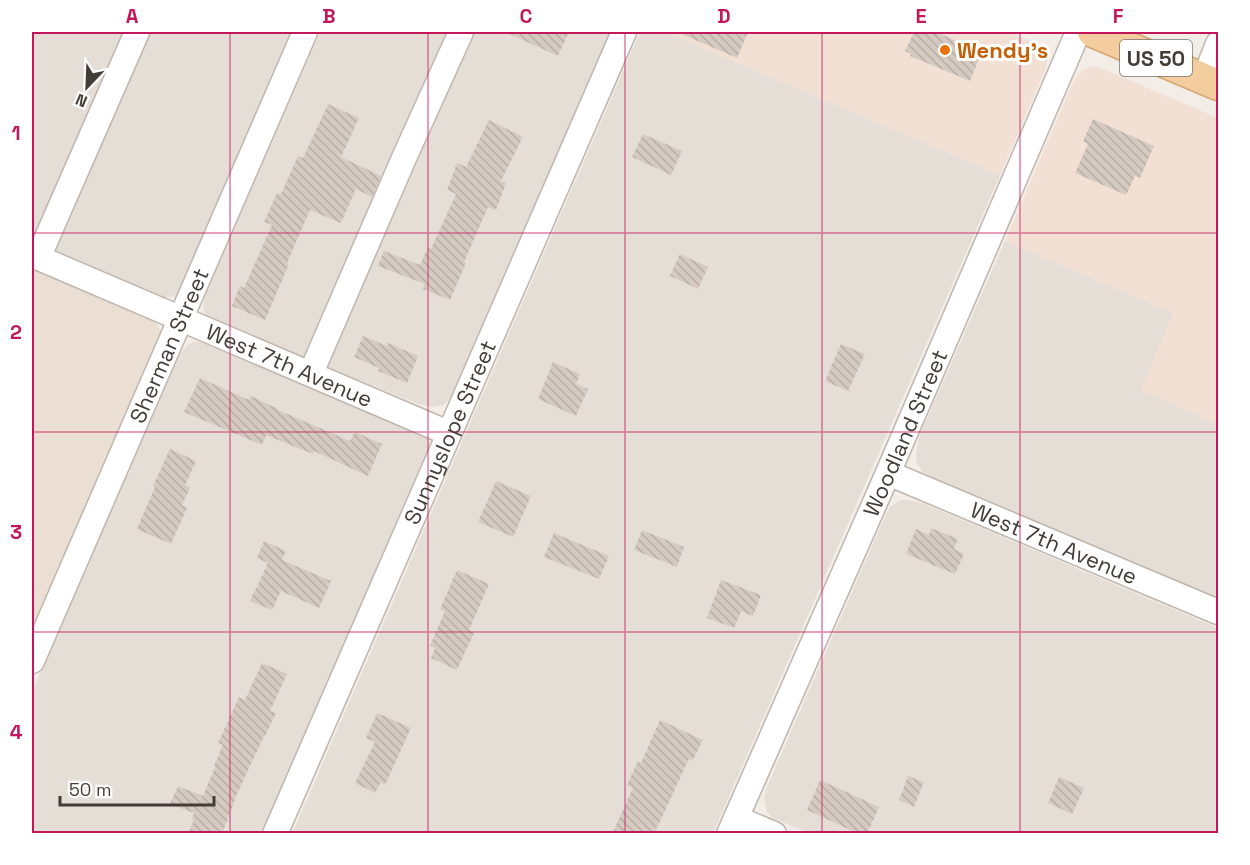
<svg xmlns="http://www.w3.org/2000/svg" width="1250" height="865" font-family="'Space Grotesk',sans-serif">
  <defs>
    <pattern id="building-back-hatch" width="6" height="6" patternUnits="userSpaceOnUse" patternTransform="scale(1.5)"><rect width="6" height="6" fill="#d5cac1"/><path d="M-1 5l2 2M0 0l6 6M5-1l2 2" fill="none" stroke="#b8aea6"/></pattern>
  </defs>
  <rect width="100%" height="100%" fill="#f2ede7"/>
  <!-- residential -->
  <g fill="#e5ded6">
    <polygon points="32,32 295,32 180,293 175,296 163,298 156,296 32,243"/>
    <polygon points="320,32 611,32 453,396 443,405 434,407 418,404 213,320 206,315 203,309 205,295"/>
    <polygon points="640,32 665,32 1000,175 713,833 292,834"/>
    <polygon points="1005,241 1173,313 1142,390 1218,424 1218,599 931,478 922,471 917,464 916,454 919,437"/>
    <polygon points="194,342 201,342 424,434 430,443 429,450 263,833 32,834 32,692 180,354 189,344"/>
    <polygon points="900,500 907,500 922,503 1218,628 1218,833 809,833 773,818 767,812 764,798 766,789 886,514 890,507"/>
  </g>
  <!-- commercial -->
  <g fill="#f2e0d4">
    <polygon points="665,32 1008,32 1038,44 1045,52 1047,61 1045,70 1000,175"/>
    <polygon points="1096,66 1218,118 1218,424 1141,390 1173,313 1005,241 1074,80 1081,72 1087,68"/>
  </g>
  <!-- education -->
  <polygon fill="#eadfd2" points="32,268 152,319 158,325 160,331 160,336 32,634"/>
  <!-- building -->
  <g fill="url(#building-back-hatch)">
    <polygon points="505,32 569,32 558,56"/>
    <polygon points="677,32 748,32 737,58"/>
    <polygon points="914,32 935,32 982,51 970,81 910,56 911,54 905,51"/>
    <polygon points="328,104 359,118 341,157 381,176 372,197 356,189 341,223 310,210 287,263 289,264 265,320 232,306 240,286 244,288 272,225 264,222 277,193 281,194 298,156 303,158"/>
    <polygon points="1093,119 1154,146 1140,178 1135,176 1126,195 1075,173 1088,144 1083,141"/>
    <polygon points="489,120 523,137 501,181 506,183 496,210 488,207 464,262 466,263 450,300 423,289 425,284 378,266 384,251 420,265 428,247 431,249 456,194 447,190 457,163 466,167"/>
    <polygon points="643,134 682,151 671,175 632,157"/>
    <polygon points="680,254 708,267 698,289 670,276"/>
    <polygon points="363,336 387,346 388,343 418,356 407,383 378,371 379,368 354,357"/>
    <polygon points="841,344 865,354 848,391 825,381"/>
    <polygon points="553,362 580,374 576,384 588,389 576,416 538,399"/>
    <polygon points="200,378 249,400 251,396 278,409 278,410 350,441 355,432 382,444 368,476 314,451 313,454 266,435 262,445 184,412"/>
    <polygon points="170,449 196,461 185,485 190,488 182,505 187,508 171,544 137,529 155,487 153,486"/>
    <polygon points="496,481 531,496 513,537 478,522"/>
    <polygon points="931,528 958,539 954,549 964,554 955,574 906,554 916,529 929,535"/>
    <polygon points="642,530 684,547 677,567 634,550"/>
    <polygon points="554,533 609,556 599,579 544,557"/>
    <polygon points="264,541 286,551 282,560 331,581 319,608 281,591 272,610 250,601 268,563 257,558"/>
    <polygon points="457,570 489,584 469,630 474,633 457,670 431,658 435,648 430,646 445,611 440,609"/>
    <polygon points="721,580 761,595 753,616 741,611 734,628 707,618"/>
    <polygon points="262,663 287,674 270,711 276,713 265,736 264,736 237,794 222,834 188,834 194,820 192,819 194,813 170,804 178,786 203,796 215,767 214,766 223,745 218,743 239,697 245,700"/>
    <polygon points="377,713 411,728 385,785 380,783 375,793 355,783 375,742 366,738"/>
    <polygon points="660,720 703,740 693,760 689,759 654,834 612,834 633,788 627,785 638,761 641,763"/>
    <polygon points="908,776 924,782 914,807 899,800"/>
    <polygon points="1059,777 1084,788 1072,814 1048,803"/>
    <polygon points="820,780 879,807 867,834 859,834 807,810"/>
  </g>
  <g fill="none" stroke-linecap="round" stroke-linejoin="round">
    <!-- minor casing -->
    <g stroke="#bfb6ae" stroke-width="27">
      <g id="minor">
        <polyline points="1204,79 1218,44"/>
        <path id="s1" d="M32 255 448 433"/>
        <polyline points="38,258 137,32"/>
        <polyline points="311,373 404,158 461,32"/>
        <path id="s2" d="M888 473 1218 612"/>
        <path id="s3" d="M32 661 305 32"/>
        <polyline points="736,818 774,834"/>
        <path id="s4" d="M275 834 624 32"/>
        <path id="s5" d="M729 834 888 473 1078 32"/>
      </g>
    </g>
    <!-- major casing -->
    <g stroke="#d8a76f" stroke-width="33">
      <polyline id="major" points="1093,32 1218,85"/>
    </g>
    <!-- minor -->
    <use href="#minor" stroke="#fff" stroke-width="24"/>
    <!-- major -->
    <use href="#major" stroke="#f4cd9e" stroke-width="30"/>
  </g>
  <!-- grid -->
  <path fill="none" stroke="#c2185b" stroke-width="1.5" stroke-opacity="0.55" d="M230 32V834M428 32V834M625 32V834M822 32V834M1020 32V834M32 233H1218M32 432H1218M32 632H1218"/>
  <!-- markers -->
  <circle fill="#e8710a" stroke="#fff" stroke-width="2" cx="945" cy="50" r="6"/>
  <g text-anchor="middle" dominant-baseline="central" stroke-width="6" stroke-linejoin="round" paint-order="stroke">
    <!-- shield labels -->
    <rect fill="#fff" stroke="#7c7773" stroke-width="1.5" x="1120" y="40" width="72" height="36" rx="4.5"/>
    <g font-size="21" font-weight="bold" fill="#443d37">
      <text x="1156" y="58">US 50</text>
    </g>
    <!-- food labels -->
    <g font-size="22" font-weight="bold" fill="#c56008" stroke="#fff" text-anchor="start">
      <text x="957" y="50">Wendy's</text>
    </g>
    <!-- street labels -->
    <g font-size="22" fill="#443d37" stroke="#fff">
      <text stroke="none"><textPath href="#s3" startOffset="344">Sherman Street</textPath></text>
      <text stroke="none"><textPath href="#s1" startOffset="280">West 7th Avenue</textPath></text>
      <text stroke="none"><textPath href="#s4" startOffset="438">Sunnyslope Street</textPath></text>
      <text stroke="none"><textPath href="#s5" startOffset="438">Woodland Street</textPath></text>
      <text stroke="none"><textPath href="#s2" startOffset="180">West 7th Avenue</textPath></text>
    </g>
  </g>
  <!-- border -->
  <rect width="1250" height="865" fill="none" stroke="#ffffff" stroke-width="66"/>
  <!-- north arrow -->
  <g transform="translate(87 87) rotate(203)" stroke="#ffffff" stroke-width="4.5" paint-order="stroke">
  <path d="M0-4.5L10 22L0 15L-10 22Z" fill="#443d37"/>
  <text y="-9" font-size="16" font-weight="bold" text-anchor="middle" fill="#443d37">N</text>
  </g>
  <!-- scale -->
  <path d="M60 796v9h154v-9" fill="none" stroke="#443d37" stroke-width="3"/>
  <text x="69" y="796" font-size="18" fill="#443d37" stroke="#ffffff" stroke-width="4.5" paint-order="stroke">50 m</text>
  <rect x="33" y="33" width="1184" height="799" fill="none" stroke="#c2185b" stroke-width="2"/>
  <g font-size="20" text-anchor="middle" font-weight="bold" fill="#c2185b">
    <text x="132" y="23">A</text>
    <text x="329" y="23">B</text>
    <text x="526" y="23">C</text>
    <text x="724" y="23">D</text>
    <text x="921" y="23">E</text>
    <text x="1118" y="23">F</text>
    <text x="16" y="140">1</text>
    <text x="16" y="339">2</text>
    <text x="16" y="539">3</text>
    <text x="16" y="739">4</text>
  </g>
</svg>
